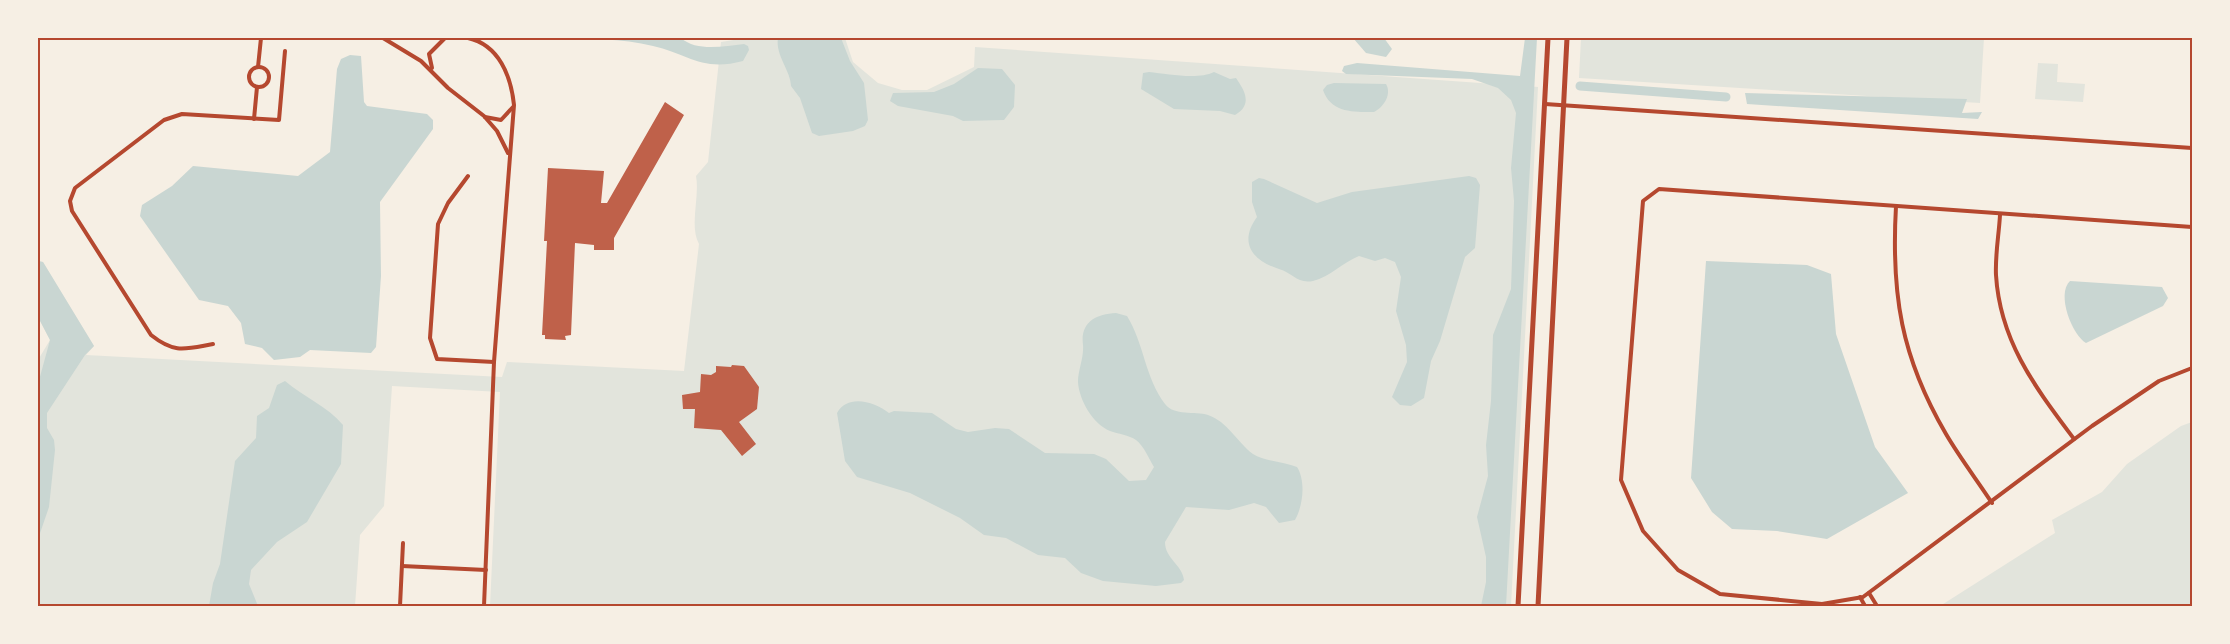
<svg xmlns="http://www.w3.org/2000/svg" width="2230" height="644" font-family="'Zilla Slab',serif">
  <rect width="100%" height="100%" fill="#f6efe4"/>
  <!-- green -->
  <g fill="#e2e4dc">
    <path d="M746 38H845L853 62 878 83 902 90H927L974 67 975 47 1538 87 1511 606H490L500 392 392 386 384 506 360 535 355 606H38V360L50 340 38 317V261L43 262 94 346 86 355 502 377 507 362 684 371 699 244C689 226 700 197 696 176L708 162 721 42Z"/>
    <polygon points="1581,38 1984,38 1980,103 1579,78"/>
    <polygon points="2038,63 2058,64 2057,82 2085,84 2083,102 2035,99"/>
    <polygon points="2192,422 2192,606 1940,606 2055,533 2052,520 2102,492 2127,464 2181,426"/>
  </g>
  <!-- water -->
  <g fill="#c9d6d2">
    <path d="M555 38H681C697 52 724 46 744 44L748 46 749 50 743 61C702 72 688 54 653 46 622 38 587 39 555 38Z"/>
    <path d="M778 38H841L850 61 864 83 868 120 865 126 853 131 819 136 812 133 800 98 791 86C791 71 775 55 778 38Z"/>
    <polygon points="1353,38 1384,38 1392,49 1386,57 1366,53"/>
    <polygon points="1525,38 1537,38 1506,606 1481,606 1486,582 1486,557 1477,517 1488,476 1486,445 1491,401 1493,335 1511,289 1514,201 1511,168 1516,113 1511,100 1498,88 1472,79 1346,74 1342,71 1344,66 1357,63 1520,76"/>
    <polygon points="350,55 361,56 364,102 367,106 427,114 433,120 433,129 380,202 381,276 376,347 371,353 310,350 300,357 274,360 262,348 245,344 241,323 228,306 199,300 140,216 142,205 172,186 193,166 298,176 330,152 337,69 341,59"/>
    <polygon points="978,68 1002,69 1015,85 1014,107 1004,120 963,121 953,116 898,106 890,101 893,93 934,92 954,84"/>
    <path d="M1149 72C1168 74 1198 80 1214 72L1230 79 1236 78C1245 91 1253 105 1235 115L1220 111 1174 109 1141 89 1143 73Z"/>
    <path d="M1334 83 1386 84C1392 94 1384 107 1374 112 1353 112 1331 113 1323 90L1327 85Z"/>
    <polygon points="1745,93 1967,99 1962,113 1982,112 1978,119 1747,104"/>
    <path d="M1469 176 1476 178 1480 185 1475 248 1465 257 1440 341 1431 361 1424 398 1411 406 1400 405 1392 397 1407 362 1406 345 1396 311 1401 277 1395 262 1385 258 1375 261 1359 256C1343 262 1330 277 1313 281 1297 284 1293 273 1279 269 1253 261 1238 243 1257 217L1252 202V182L1259 178 1264 179 1317 203 1352 192Z"/>
    <polygon points="38,261 43,262 94,346 85,355 47,413 47,428 54,440 55,450 49,507 38,539 38,384 50,340 38,317"/>
    <polygon points="1706,261 1807,265 1831,274 1836,334 1875,447 1908,493 1827,539 1777,531 1732,529 1712,512 1691,478"/>
    <path d="M2070 281 2162 287 2168 298 2163 306 2086 343C2072 335 2056 294 2070 281Z"/>
    <path d="M1116 313 1127 316C1144 343 1145 378 1165 404 1174 416 1195 411 1208 415 1228 422 1237 442 1253 454 1264 461 1284 462 1297 467 1306 481 1303 506 1295 520L1279 523 1266 507 1254 503 1229 510 1186 507 1165 542C1165 559 1182 564 1184 580L1181 583 1156 586 1103 581 1081 573 1065 558 1038 555 1006 538 984 535 960 518 910 493 857 477 845 461 837 413C848 393 875 402 889 413L894 411 932 413 956 429 968 432 995 428 1009 429 1045 453 1094 454 1106 459 1129 481 1146 480 1154 467C1149 459 1144 446 1136 440 1129 435 1118 434 1110 431 1093 424 1079 400 1078 382 1078 370 1084 358 1083 345 1080 323 1095 314 1116 313Z"/>
    <path d="M285 381C304 397 327 406 343 425L341 464 307 522 277 542 251 570 249 584 258 606H209L213 583 220 564 235 461 256 438 257 416 269 408 277 385Z"/>
  </g>
  <g fill="none" stroke-linecap="round" stroke-linejoin="round">
    <!-- canal -->
    <polyline stroke="#c9d6d2" stroke-width="9" points="1580,86 1726,97"/>
  </g>
  <!-- building -->
  <g fill="#bf614a">
    <polygon points="665,102 684,115 614,238 614,250 594,250 594,245 575,243 571,335 565,336 566,340 545,339 545,335 542,335 547,241 544,241 548,168 604,171 601,203 607,203"/>
    <polygon points="732,365 744,366 759,387 757,409 739,422 756,444 742,456 721,430 694,428 695,409 683,409 682,395 700,392 701,374 711,375 716,372 716,366 731,367"/>
  </g>
  <g fill="none" stroke-linecap="round" stroke-linejoin="round">
    <!-- minor -->
    <g stroke="#b5482f" stroke-width="4">
      <polyline points="383,38 421,61 448,88 484,116 497,131 508,153"/>
      <path d="M468 38C499 45 511 76 514 105L494 362 484 606"/>
      <polyline points="258,67 261,38"/>
      <circle cx="259" cy="77" r="10"/>
      <polyline points="432,68 429,54 445,38"/>
      <polyline points="1545,104 2192,148"/>
      <polyline points="485,117 501,120 513,107"/>
      <polyline points="254,119 257,87"/>
      <polyline points="468,176 448,203 438,224 430,338 437,359 494,362"/>
      <path d="M1896 206C1891 294 1901 357 1946 434 1960 458 1977 480 1992 503"/>
      <path d="M2000 215C1999 234 1995 255 1996 275 2000 342 2036 388 2074 439"/>
      <polyline points="2192,227 1659,189 1643,201 1621,480 1643,531 1678,570 1720,594 1822,604 1863,597 2092,426 2159,381 2192,368"/>
      <path d="M213 344C185 349 175 354 151 335L72 211 70 201 75 188 164 120 182 114 279 120 285 51"/>
      <polyline points="402,566 486,570"/>
      <polyline points="1869,593 1877,606"/>
      <polyline points="1860,597 1865,606"/>
      <polyline points="400,606 403,543"/>
    </g>
    <!-- secondary -->
    <g stroke="#b5482f" stroke-width="5">
      <polyline points="1518,606 1548,38"/>
      <polyline points="1538,606 1567,38"/>
    </g>
  </g>
  <!-- border -->
  <rect width="2230" height="644" fill="none" stroke="#f6efe4" stroke-width="78"/>
  <rect x="39" y="39" width="2152" height="566" fill="none" stroke="#b5482f" stroke-width="2"/>
</svg>
